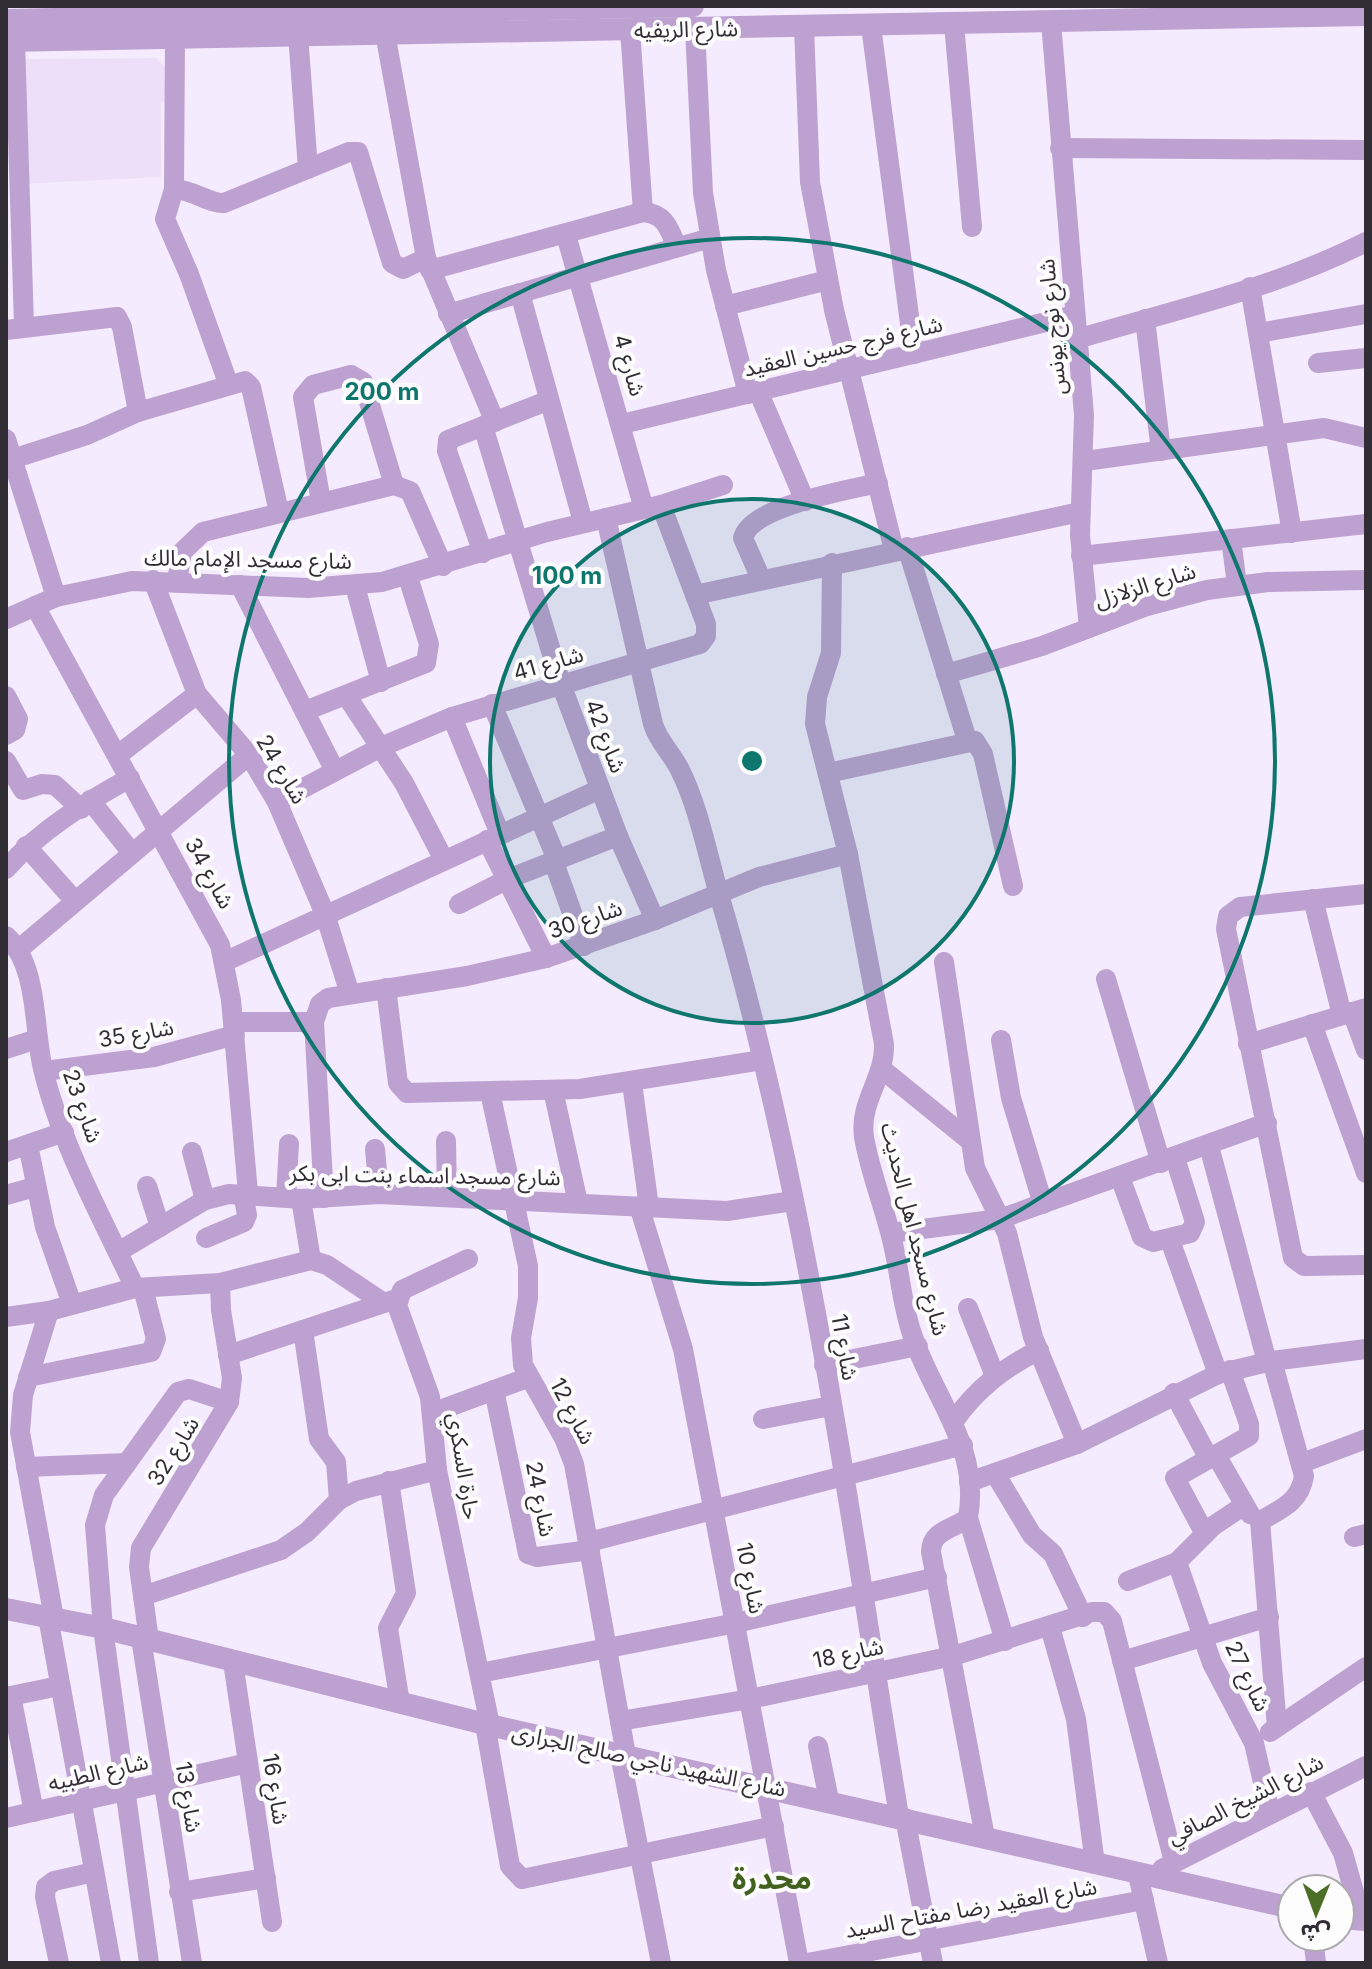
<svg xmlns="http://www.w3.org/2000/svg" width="1372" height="1969" font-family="Inter,'Noto Sans Arabic',sans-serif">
  <rect width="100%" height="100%" fill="#f5ebfe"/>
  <!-- built -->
  <polygon fill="#eddff8" points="156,58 166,69 167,101 161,102 161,177 21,184 17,59"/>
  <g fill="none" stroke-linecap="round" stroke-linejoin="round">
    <!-- minor -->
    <g stroke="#bda1d1" stroke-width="20">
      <polyline points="1051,22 1084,415 1080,535 1089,628"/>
      <polyline points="954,24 972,227"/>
      <polyline points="871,26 914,354"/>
      <polyline points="804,27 810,182 834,310 894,550"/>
      <polyline points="695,29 703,193 716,270 748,394"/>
      <polyline points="385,33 426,258 495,422"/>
      <polyline points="298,34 308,169"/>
      <polyline points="175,37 174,189 165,219 189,274 228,383"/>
      <polyline points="15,41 24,326"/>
      <polyline points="1060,148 1366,150"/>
      <path d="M174 189C194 190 210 204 224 203L349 152H358L392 263 403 269 426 258"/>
      <path d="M643 212C666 214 669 229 677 247"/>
      <polyline points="566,235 644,509"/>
      <polyline points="430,270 643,212 630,30"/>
      <polyline points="1250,287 1292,533"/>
      <polyline points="520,293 583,522"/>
      <polyline points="725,306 828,280"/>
      <polyline points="448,314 710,238"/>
      <polyline points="1145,319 1161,451"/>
      <polyline points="6,330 117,317 122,327 138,412"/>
      <polyline points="1258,333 1366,314"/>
      <path d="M1077 339C1174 310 1276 288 1366 242"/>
      <polyline points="1318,363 1366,358"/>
      <polyline points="758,391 805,501"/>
      <polyline points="622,424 1075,315"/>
      <polyline points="483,426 561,684 618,836 655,920"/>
      <polyline points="6,439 56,597"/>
      <polyline points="6,461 87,435 138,412 245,381 251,387 279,512"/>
      <polyline points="1085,461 1324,428 1366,438"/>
      <polyline points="321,502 303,397 313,385 351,375 363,382 394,485"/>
      <path d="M606 518 653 724C659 743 672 753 680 770 698 806 707 852 718 891 807 1192 848 1507 899 1816"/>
      <polyline points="1231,539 1237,585"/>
      <polyline points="907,547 967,740"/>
      <polyline points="483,553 447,451 448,440 547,401"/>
      <polyline points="1081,556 1366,524"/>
      <path d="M832 563 831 653 817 697 815 724 848 854 884 1044C885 1079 859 1101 864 1137 870 1173 885 1208 893 1244 900 1273 902 1305 912 1334 932 1396 981 1446 968 1518 954 1529 931 1530 931 1552L985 1837"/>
      <path d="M761 579 743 538C751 506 848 490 878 483"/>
      <polyline points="153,580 197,694 249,755 277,802 325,914 350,994"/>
      <polyline points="177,581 182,552 203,532 394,485 410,491 443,566"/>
      <polyline points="240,585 335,771"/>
      <polyline points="355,586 381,682"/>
      <polyline points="695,595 1080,512"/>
      <polyline points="35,606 220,945 231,1000 248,1193"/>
      <polyline points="6,619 56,597 132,581 308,588 382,582 547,532 661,505 723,485"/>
      <polyline points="946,674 1042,646 1147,606 1207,590 1268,582 1366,580"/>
      <polyline points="346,695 404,783 444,860"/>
      <polyline points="6,696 18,719 15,730 6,735"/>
      <polyline points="492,704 553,850 557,871 584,946"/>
      <polyline points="305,711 426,663 429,644 408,577"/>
      <polyline points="452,717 500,834"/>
      <polyline points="118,755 197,694"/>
      <polyline points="6,761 23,790 42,784 55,785 81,809"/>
      <polyline points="828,773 975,741 983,754 1013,886"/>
      <polyline points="90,800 132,853"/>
      <polyline points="277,802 381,747 452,717 700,644 706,636 706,624 661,505"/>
      <polyline points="487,840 546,958"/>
      <polyline points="26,846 75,901"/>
      <path d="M6 869C39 831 86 802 130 778"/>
      <polyline points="1366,894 1240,907 1228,916 1226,929 1293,1258 1304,1266 1366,1265"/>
      <polyline points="1313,899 1342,1015"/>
      <polyline points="459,904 508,879 618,836"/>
      <path d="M6 936C39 966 33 1028 43 1069 61 1144 102 1218 135 1288"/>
      <polyline points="18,950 249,755"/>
      <polyline points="224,962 600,789"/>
      <polyline points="944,962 975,1168 1007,1233 1033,1337 1077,1444"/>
      <polyline points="1106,979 1161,1163"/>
      <polyline points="386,988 398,1083 407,1093 580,1089 762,1060"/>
      <polyline points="1352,1012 1366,1050"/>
      <polyline points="234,1022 314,1022"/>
      <polyline points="1312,1024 1366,1173"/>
      <polyline points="1001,1040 1011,1098 1043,1204"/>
      <polyline points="1248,1044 1366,1008"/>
      <polyline points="6,1049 37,1039"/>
      <polyline points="883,1070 969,1140"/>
      <polyline points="44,1071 154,1057 235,1035"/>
      <polyline points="632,1083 649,1207"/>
      <polyline points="553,1090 578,1203"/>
      <polyline points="490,1092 528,1266 528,1298 521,1338 523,1365 564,1438 574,1464 626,1755"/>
      <polyline points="446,1141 447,1196"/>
      <polyline points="28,1145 45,1227 72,1304"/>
      <polyline points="1209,1146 1267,1362"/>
      <polyline points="375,1149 379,1194"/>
      <polyline points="6,1152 64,1132"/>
      <polyline points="192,1152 205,1200"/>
      <polyline points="1120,1177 1142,1237 1153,1242 1190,1233 1195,1222 1175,1158"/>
      <polyline points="147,1186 160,1227"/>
      <polyline points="6,1195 35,1187"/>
      <polyline points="286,1197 289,1144"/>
      <polyline points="324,1198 314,1022 320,1004 328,998 467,976 546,958 655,920 759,877 848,854"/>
      <polyline points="301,1199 311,1260"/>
      <polyline points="639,1206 683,1349 799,1963"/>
      <polyline points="891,1233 1000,1219 1267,1123"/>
      <polyline points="206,1238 244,1222 247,1215 243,1193"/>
      <polyline points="1170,1240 1218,1374"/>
      <polyline points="118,1252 205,1200 229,1194 301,1199 379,1194 727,1211 793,1201"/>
      <polyline points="468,1259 402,1290 397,1305 430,1397 437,1470 490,1725"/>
      <polyline points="968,1308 995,1376"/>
      <polyline points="49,1311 23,1395 20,1432 54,1618"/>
      <polyline points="6,1317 49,1311 135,1288 220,1283 311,1260 327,1265 384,1303"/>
      <polyline points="303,1330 319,1439 336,1462 339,1500"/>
      <polyline points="228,1355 393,1300"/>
      <polyline points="824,1365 918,1346"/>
      <polyline points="28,1377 151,1352 156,1339 143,1288"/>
      <polyline points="494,1390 528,1554 537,1557 590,1550"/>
      <polyline points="1174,1393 1209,1459"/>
      <polyline points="432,1413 527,1378"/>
      <polyline points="763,1419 831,1406"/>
      <path d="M954 1421C977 1388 1004 1368 1039 1350"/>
      <polyline points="1216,1455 1250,1514"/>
      <polyline points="1302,1463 1366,1439"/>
      <polyline points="26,1467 127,1463"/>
      <polyline points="996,1475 1032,1535 1053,1554 1083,1617"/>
      <polyline points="389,1481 406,1593 388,1628 400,1703"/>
      <polyline points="969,1482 1077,1444 1218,1374 1272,1361 1366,1349"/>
      <polyline points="968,1518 1005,1641"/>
      <polyline points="1260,1521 1277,1727"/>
      <path d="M1260 1521C1281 1509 1300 1502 1304 1476L1272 1361"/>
      <polyline points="1205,1534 1175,1478 1249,1436 1249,1424 1230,1370"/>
      <polyline points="1354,1537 1366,1534"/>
      <polyline points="589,1542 963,1445"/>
      <polyline points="1177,1562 1212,1663 1254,1743 1270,1813"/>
      <polyline points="1128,1581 1177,1562 1213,1526 1243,1506"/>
      <polyline points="143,1596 281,1550 307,1532 339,1500 356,1491 437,1470"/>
      <polyline points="48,1617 111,1963"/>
      <polyline points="1050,1627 1076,1719 1095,1864"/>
      <polyline points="141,1638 192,1963"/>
      <polyline points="149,1640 139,1567 141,1548 229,1402 232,1378 221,1310 220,1283"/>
      <polyline points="1122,1661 1269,1617"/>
      <polyline points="233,1662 272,1922"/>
      <polyline points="480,1673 736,1623 937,1577"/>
      <polyline points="11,1696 34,1812"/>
      <polyline points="6,1697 59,1686"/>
      <polyline points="620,1721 750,1699 953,1656 1092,1612 1104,1612 1112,1621 1174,1862"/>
      <polyline points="485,1724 510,1866 522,1879 774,1826"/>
      <polyline points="1270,1732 1366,1667"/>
      <polyline points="818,1746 829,1800"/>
      <polyline points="620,1754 661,1963"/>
      <polyline points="1311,1792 1343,1853 1362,1920"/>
      <polyline points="6,1818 248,1763"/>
      <polyline points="905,1818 933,1963"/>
      <polyline points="1162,1869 1366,1766"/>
      <polyline points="1138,1875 1158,1963"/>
      <polyline points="179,1892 266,1878"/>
      <polyline points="1313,1937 1316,1963"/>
      <polyline points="59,1963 45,1897 46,1887 54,1881 94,1872"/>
      <polyline points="149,1963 103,1628 95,1525 104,1495 178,1392 189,1389 229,1402"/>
      <polyline points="807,1963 1144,1900"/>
    </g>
    <!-- tertiary -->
    <g stroke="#bda1d1" stroke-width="22">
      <polyline points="6,20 693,6"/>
      <polyline points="6,41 1366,15"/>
      <polyline points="6,1609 103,1628 485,1724 1292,1908"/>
      <polyline points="1340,1918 1366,1920"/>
    </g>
  </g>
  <!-- distance rings -->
  <circle cx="752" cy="761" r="262" fill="#0f766e" fill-opacity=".12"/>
  <g fill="none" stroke="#0f766e" stroke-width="4">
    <circle cx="752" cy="761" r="262"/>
    <circle cx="752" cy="761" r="523"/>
  </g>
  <g text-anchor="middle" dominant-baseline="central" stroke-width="8" stroke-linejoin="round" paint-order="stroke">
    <!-- street labels -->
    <g font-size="22" fill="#312d34" stroke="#fdfdfd">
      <text transform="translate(686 29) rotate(-1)">شارع الريفيه</text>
      <text transform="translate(1052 327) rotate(-95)">شارع نوح يونس</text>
      <text transform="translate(843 346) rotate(-13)">شارع فرج حسين العقيد</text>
      <text transform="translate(630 365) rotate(74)">شارع 4</text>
      <text transform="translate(248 559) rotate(1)">شارع مسجد الإمام مالك</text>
      <text transform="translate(1145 585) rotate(-17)">شارع الزلازل</text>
      <text transform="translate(548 663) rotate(-16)">شارع 41</text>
      <text transform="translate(606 736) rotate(69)">شارع 42</text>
      <text transform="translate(282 769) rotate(59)">شارع 24</text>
      <text transform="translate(210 873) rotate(61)">شارع 34</text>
      <text transform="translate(585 919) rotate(-19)">شارع 30</text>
      <text transform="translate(136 1033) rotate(-10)">شارع 35</text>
      <text transform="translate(83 1106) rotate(70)">شارع 23</text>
      <text transform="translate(425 1175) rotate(1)">شارع مسجد اسماء بنت ابى بكر</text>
      <text transform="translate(915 1229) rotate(76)">شارع مسجد اهل الحديث</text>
      <text transform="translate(845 1347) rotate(80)">شارع 11</text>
      <text transform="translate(573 1411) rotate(62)">شارع 12</text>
      <text transform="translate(173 1451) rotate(-58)">شارع 32</text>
      <text transform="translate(464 1466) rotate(81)">حارة السكري</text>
      <text transform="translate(541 1499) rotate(79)">شارع 24</text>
      <text transform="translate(751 1578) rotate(79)">شارع 10</text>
      <text transform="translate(848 1653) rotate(-12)">شارع 18</text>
      <text transform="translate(1248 1676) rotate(64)">شارع 27</text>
      <text transform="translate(649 1760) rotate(12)">شارع الشهيد ناجي صالح الجرارى</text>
      <text transform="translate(98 1772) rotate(-13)">شارع الطبيه</text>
      <text transform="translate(276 1789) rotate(81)">شارع 16</text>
      <text transform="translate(189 1797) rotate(81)">شارع 13</text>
      <text transform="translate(1245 1799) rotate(-27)">شارع الشيخ الصافي</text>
      <text transform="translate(971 1908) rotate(-10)">شارع العقيد رضا مفتاح السيد</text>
    </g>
    <!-- district labels -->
    <g font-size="30" font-weight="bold" fill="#42611f" stroke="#fdfdfd">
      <text x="772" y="1878">محدرة</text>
    </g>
  </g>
  <circle cx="752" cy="761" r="12" fill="#0f766e" stroke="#fdfdfd" stroke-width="4"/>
  <g font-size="24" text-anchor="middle" font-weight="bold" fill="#0f766e" stroke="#fdfdfd" stroke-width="8" stroke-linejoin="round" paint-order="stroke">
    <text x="382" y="400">200 m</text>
    <text x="567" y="584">100 m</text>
  </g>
  <!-- border -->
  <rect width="1372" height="1969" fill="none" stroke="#312d34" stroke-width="16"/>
  <!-- north arrow -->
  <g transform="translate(1316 1913) rotate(181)"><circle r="38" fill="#fdfdfd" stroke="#abaaad" stroke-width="2"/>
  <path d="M0-6L14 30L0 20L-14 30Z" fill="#4d6e26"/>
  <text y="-12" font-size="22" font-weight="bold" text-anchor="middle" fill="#312d34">ش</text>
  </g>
</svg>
